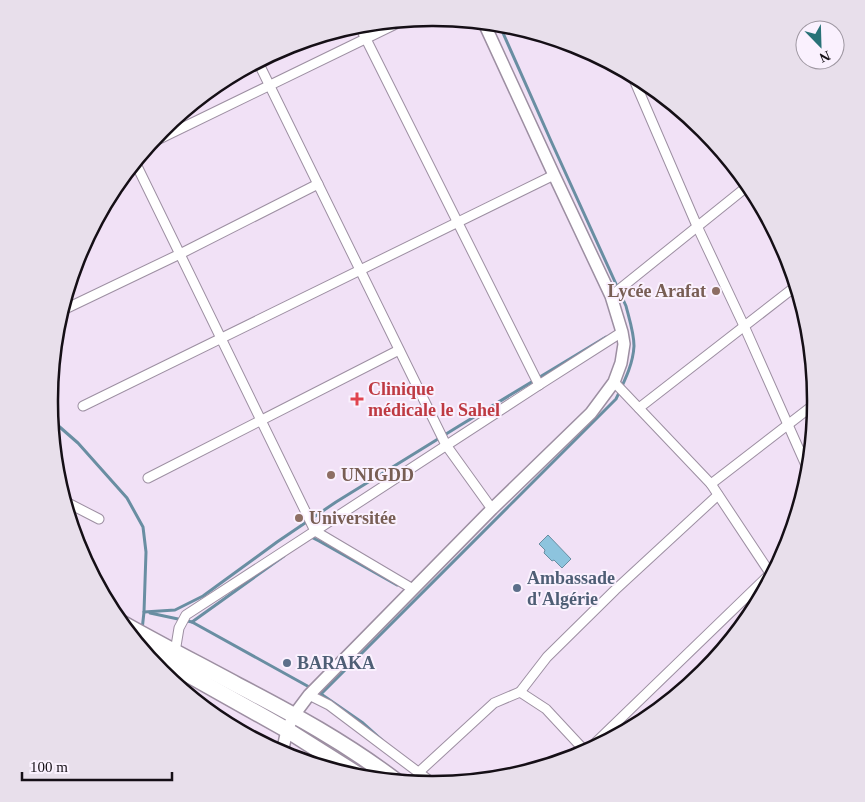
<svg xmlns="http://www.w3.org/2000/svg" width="865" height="802" font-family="'Times New Roman',serif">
  <rect width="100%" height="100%" fill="#f1e1f6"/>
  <!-- water -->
  <polygon fill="#8dc4de" stroke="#698ea2" points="548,535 571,559 562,568 554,560 552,561 544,553 545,550 539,544"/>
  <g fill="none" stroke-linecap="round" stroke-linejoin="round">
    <!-- stream -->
    <g stroke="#698ea2" stroke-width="3">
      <polyline points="51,422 54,422 78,443 127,498 143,527 146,552 144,612 142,630"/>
      <polyline points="310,538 311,537 319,541 397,585"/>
      <polyline points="144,612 175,610 203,596 277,542 336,502 459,426 606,337"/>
      <polyline points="150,613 192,622 284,556"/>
      <polyline points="192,622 311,688"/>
      <path d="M321 694 616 399C624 382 633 365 634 346 634 333 629 318 626 306L551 141 499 24"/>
      <polyline points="321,694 363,723 382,740"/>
    </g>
    <!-- minor casing -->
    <g stroke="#9d8fa2" stroke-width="11">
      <g id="minor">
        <polyline points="359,25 539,385"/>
        <polyline points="258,62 446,445 492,509"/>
        <polyline points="632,75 697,226 745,328 809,472"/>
        <polyline points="151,143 402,21"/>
        <polyline points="135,162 315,531 413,589"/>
        <polyline points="611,296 749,185"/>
        <polyline points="61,311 180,254 318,184"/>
        <polyline points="614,382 711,484 772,576"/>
        <polyline points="83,406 554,175"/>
        <polyline points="639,408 796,286"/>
        <polyline points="148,478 399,350"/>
        <polyline points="711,484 816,403"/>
        <polyline points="64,501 99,519"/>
        <polyline points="175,652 179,628 186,615 539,385 622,332"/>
        <polyline points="520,692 547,657 615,590 718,495"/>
        <polyline points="309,695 329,705 434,784"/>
        <polyline points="588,750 770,574"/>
        <polyline points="419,772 494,703 520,692 546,709 586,752"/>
      </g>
    </g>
    <!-- tertiary casing -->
    <g stroke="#9d8fa2" stroke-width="14">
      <polyline id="tertiary" points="282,753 287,730 294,715 309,695 492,509 591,413 614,382 621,363 624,344 622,332 611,296 554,175 484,23"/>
    </g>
    <!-- trunk casing -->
    <g stroke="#9d8fa2" stroke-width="18">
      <g id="trunk">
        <path d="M120 622C159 644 198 664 237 685 293 714 346 743 396 781"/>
        <polyline points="141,648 287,730 363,778"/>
      </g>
    </g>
    <!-- minor -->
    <use href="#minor" stroke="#fff" stroke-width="9"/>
    <!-- tertiary -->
    <use href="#tertiary" stroke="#fff" stroke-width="11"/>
    <!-- trunk -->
    <use href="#trunk" stroke="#fff" stroke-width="15"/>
  </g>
  <!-- markers -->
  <g fill="#8d6e63" stroke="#faf1fe" stroke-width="2">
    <circle cx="716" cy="291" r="5"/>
    <circle cx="331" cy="475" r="5"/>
    <circle cx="299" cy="518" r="5"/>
  </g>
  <path fill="#e0444e" stroke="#faf1fe" stroke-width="2" d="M354.5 391.5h5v5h5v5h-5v5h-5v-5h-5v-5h5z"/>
  <g fill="#5c6f8a" stroke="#faf1fe" stroke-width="2">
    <circle cx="517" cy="588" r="5"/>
    <circle cx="287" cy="663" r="5"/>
  </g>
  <g text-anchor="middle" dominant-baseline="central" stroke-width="4" stroke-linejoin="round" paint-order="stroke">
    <!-- education labels -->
    <g font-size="18" font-weight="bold" fill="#785e54" stroke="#faf1fe" text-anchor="start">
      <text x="706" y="291" text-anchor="end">Lycée Arafat</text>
      <text x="341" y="475">UNIGDD</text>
      <text x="309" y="518">Universitée</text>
    </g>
    <!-- health labels -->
    <g font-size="18" font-weight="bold" fill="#be3a42" stroke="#faf1fe" text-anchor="start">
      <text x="368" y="389">Clinique<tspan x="368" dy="21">médicale le Sahel</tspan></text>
    </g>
    <!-- service labels -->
    <g font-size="18" font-weight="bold" fill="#4e5e75" stroke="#faf1fe" text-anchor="start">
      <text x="527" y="578">Ambassade<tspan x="527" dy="21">d'Algérie</tspan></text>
      <text x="297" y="663">BARAKA</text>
    </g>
  </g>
  <!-- crop -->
  <path d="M0 0H865V802H0ZM432 26H433A374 374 0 0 1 807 400V402A374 374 0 0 1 433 776H432A374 374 0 0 1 58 402V400A374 374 0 0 1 432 26Z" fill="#e8dfeb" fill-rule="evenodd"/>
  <path fill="none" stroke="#150f16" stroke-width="2.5" d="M432 26H433A374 374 0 0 1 807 400V402A374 374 0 0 1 433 776H432A374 374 0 0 1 58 402V400A374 374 0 0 1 432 26Z"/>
  <!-- north arrow -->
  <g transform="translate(820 45) rotate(157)"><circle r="24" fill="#faf1fe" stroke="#9e97a1"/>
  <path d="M0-4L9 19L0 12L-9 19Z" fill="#287277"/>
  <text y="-8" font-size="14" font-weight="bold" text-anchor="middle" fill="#150f16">N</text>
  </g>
  <!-- scale -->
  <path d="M22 772v8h150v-8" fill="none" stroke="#150f16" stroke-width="2.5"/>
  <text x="30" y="772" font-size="15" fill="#150f16" stroke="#faf1fe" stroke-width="4" paint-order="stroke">100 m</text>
</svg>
